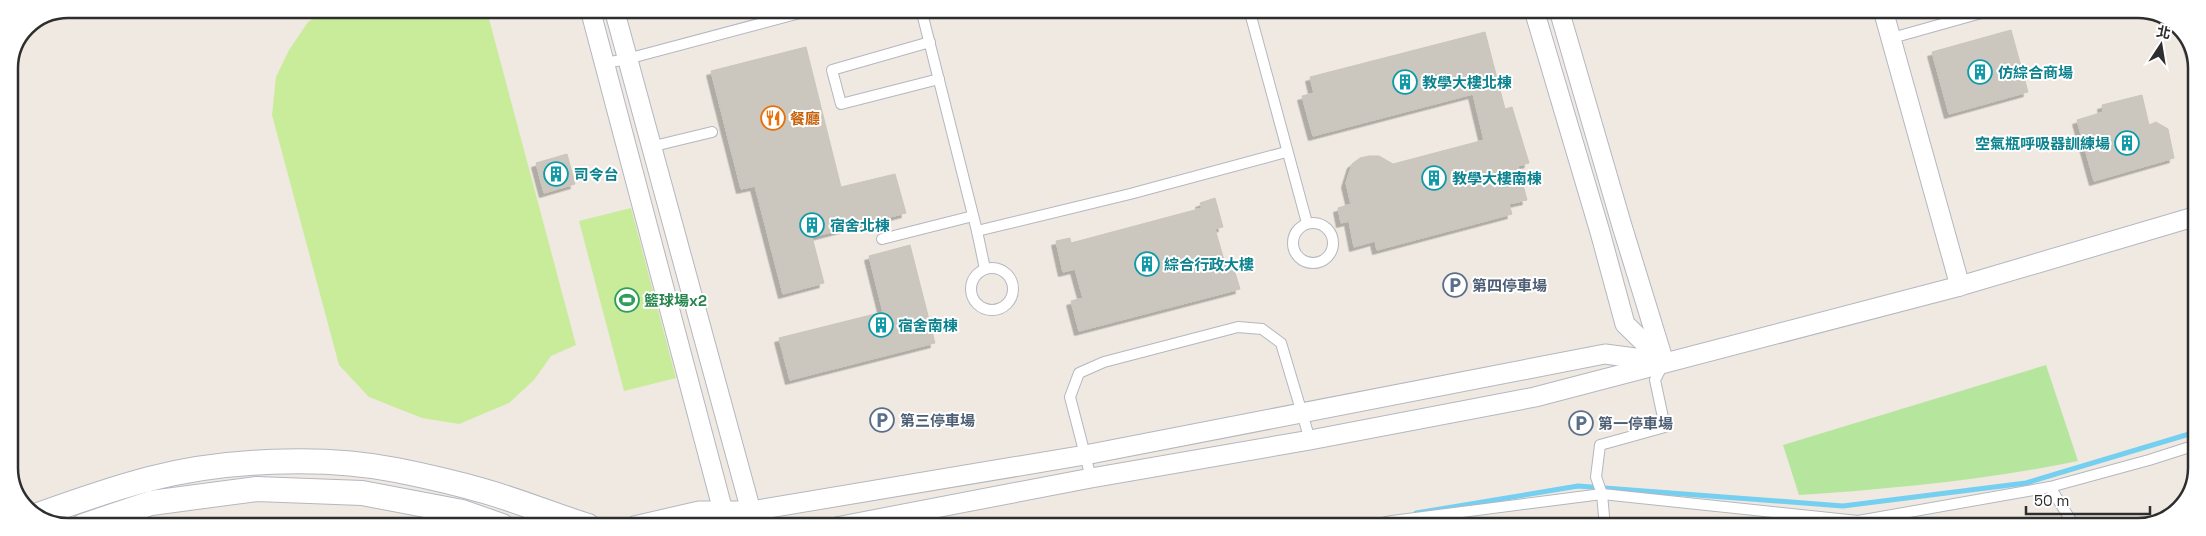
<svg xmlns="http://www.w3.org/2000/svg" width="2206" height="536" font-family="'Space Grotesk','Noto Sans TC',sans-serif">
  <defs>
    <filter id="shadow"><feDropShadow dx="-4.5" dy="4.5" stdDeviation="0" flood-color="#0004"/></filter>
  </defs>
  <rect width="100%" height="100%" fill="#efe9e1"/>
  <!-- green -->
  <path fill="#b6e59e" d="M2046 365 2078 461C1986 480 1893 489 1799 495L1783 445Z"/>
  <!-- pitch -->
  <g fill="#c9ec9a">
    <polygon points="329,9 453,9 469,19 488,15 576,345 551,356 534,380 509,403 459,424 422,418 369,397 339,365 272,115 276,77 289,50 308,22"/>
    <polygon points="631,208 676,378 624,391 579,221"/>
  </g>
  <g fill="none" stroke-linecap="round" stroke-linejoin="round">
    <!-- stream -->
    <g stroke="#75cff0" stroke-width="5">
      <polyline points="1416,513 1578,486 1843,506 2026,483 2196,432"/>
      <polyline points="1334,527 1368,521"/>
    </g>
  </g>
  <!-- building -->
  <g fill="#cbc7bf" stroke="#cbc5ba" filter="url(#shadow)">
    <polygon points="2011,30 2028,92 1949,114 1932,52"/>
    <polygon points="1485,32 1505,109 1512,107 1529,163 1518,166 1527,200 1509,204 1512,214 1377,250 1375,241 1354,247 1349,221 1341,223 1338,208 1351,204 1346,183 1352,164 1360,158 1369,156 1379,156 1393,164 1484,140 1473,94 1313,136 1302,96 1314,93 1310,77"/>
    <polygon points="806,47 841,187 895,174 906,213 812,237 824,283 783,294 755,186 741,189 711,71"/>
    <polygon points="2142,95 2149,125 2156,122 2168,129 2174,158 2094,181 2077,120 2103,112 2102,105"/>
    <polygon points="567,154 575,184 544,193 536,163"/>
    <polygon points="1215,198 1223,227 1215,229 1224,260 1231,259 1240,289 1079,331 1071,301 1083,298 1075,269 1063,272 1056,241 1070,238 1071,243 1202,208 1200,203"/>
    <polygon points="910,245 935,343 790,380 779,338 883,312 869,256"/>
  </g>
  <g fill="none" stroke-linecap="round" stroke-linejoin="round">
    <!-- service casing -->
    <g stroke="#b4b7c1" stroke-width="12">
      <g id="service">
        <polyline points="921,9 977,231 985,269"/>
        <polyline points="1249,9 1307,223"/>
        <polyline points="2185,35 2197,77"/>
        <polyline points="1892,38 1992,10"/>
        <polyline points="930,42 832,70 841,104 939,79"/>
        <polyline points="605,63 627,59 815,9"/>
        <polyline points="650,147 712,132"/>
        <circle cx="1313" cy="243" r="20"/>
        <polyline points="977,231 1130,194 1286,152"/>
        <polyline points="882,239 973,216"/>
        <circle cx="992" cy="289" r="21"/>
        <polyline points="1091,478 1070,397 1079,373 1104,362 1238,327 1262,329 1281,343 1310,440"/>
        <polyline points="2050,487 2075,527"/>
        <polyline points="1820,517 1821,527"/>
        <polyline points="1363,527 1392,521 1602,494 1858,521 2050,487 2149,460 2196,445"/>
        <polyline points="1605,527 1602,494 1596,477 1600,445 1665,427 1655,380 1664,363"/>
      </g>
    </g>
    <!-- minor casing -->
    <g stroke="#b4b7c1" stroke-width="21">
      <g id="minor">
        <polyline points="590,9 727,526"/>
        <polyline points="614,9 751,511 754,526"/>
        <polyline points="1534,10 1600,232 1625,324 1664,362"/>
        <polyline points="1559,10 1622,226 1663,359"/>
        <polyline points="1883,10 1960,286"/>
        <polyline points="634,526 699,511 751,511 1085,455 1605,354 1658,361"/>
        <polyline points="836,527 1091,478 1310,440 1535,397 1960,286 2197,216"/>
      </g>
    </g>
    <!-- tertiary casing -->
    <g stroke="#b4b7c1" stroke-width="26">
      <g id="tertiary">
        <path d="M38 515C74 502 111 489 149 479 222 460 322 455 396 470 426 476 456 483 484 491 519 501 553 515 588 526"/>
        <polyline points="83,526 151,503 257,489 362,493 462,512 502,526"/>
      </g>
    </g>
    <!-- service -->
    <use href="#service" stroke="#fff" stroke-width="10"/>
    <!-- minor -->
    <use href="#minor" stroke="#fff" stroke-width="19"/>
    <!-- tertiary -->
    <use href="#tertiary" stroke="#fff" stroke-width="24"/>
  </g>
  <!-- icons -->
  <defs>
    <g id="building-ring" transform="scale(1.25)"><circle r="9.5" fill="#fff" stroke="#0f9aa8" stroke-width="1.5"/><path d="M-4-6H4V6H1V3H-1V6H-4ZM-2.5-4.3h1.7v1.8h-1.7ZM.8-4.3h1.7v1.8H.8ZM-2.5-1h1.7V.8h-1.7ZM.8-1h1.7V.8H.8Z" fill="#0f9aa8"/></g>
    <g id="restaurant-ring" transform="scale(1.25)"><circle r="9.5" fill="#fff" stroke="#e8710a" stroke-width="1.5"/><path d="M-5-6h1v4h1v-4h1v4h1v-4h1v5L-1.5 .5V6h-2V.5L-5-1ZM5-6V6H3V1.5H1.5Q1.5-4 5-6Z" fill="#e8710a"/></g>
    <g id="parking-ring" transform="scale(1.25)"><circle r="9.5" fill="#fff" stroke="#5c6f8a" stroke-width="1.5"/><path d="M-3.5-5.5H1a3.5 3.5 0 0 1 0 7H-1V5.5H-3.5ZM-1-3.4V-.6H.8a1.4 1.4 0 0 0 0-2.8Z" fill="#5c6f8a"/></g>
    <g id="stadium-ring" transform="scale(1.25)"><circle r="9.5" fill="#fff" stroke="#2e9e5b" stroke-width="1.5"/><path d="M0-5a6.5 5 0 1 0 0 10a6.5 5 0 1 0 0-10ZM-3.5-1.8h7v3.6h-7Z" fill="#2e9e5b"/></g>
  </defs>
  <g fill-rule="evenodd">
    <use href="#building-ring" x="1980" y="72"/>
    <use href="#building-ring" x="1405" y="82"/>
    <use href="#restaurant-ring" x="773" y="118"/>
    <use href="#building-ring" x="2127" y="143"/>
    <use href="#building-ring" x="556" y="174"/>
    <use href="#building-ring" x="1434" y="178"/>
    <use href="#building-ring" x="812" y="225"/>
    <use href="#building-ring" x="1147" y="264"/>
    <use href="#parking-ring" x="1455" y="285"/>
    <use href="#stadium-ring" x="627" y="300"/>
    <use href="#building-ring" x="881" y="325"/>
    <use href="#parking-ring" x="882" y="420"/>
    <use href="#parking-ring" x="1581" y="423"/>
  </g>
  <g text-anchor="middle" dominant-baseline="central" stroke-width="4" stroke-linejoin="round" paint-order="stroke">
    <!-- culture labels -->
    <g font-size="15" font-weight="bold" fill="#0d838f" stroke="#fff" text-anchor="start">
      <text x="1998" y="72">仿綜合商場</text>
      <text x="1422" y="82">教學大樓北棟</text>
      <text x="2110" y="143" text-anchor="end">空氣瓶呼吸器訓練場</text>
      <text x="574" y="174">司令台</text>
      <text x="1452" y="178">教學大樓南棟</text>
      <text x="830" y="225">宿舍北棟</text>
      <text x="1164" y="264">綜合行政大樓</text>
      <text x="898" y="325">宿舍南棟</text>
    </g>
    <!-- food labels -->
    <g font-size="15" font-weight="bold" fill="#c56008" stroke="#fff" text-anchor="start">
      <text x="790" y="118">餐廳</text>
    </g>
    <!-- service labels -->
    <g font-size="15" font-weight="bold" fill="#4e5e75" stroke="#fff" text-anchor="start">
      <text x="1472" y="285">第四停車場</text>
      <text x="900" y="420">第三停車場</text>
      <text x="1598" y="423">第一停車場</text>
    </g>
    <!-- leisure labels -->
    <g font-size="15" font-weight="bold" fill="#27864d" stroke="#fff" text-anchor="start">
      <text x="644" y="300">籃球場x2</text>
    </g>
  </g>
  <!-- crop -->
  <path d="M0 0H2206V536H0ZM68 18H2138A50 50 0 0 1 2188 68V468A50 50 0 0 1 2138 518H68A50 50 0 0 1 18 468V68A50 50 0 0 1 68 18Z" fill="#fff" fill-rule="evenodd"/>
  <path fill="none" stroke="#2e2e2e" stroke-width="2.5" d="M68 18H2138A50 50 0 0 1 2188 68V468A50 50 0 0 1 2138 518H68A50 50 0 0 1 18 468V68A50 50 0 0 1 68 18Z"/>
  <!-- north arrow -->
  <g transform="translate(2161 45) rotate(12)" stroke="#ffffff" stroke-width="4" paint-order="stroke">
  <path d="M0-4L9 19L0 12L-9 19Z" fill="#2e2e2e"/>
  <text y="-8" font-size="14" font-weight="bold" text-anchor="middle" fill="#2e2e2e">北</text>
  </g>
  <!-- scale -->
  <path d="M2026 506v8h124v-8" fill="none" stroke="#2e2e2e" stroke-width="2.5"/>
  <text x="2034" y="506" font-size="15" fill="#2e2e2e" stroke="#ffffff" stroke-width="4" paint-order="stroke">50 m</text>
</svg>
